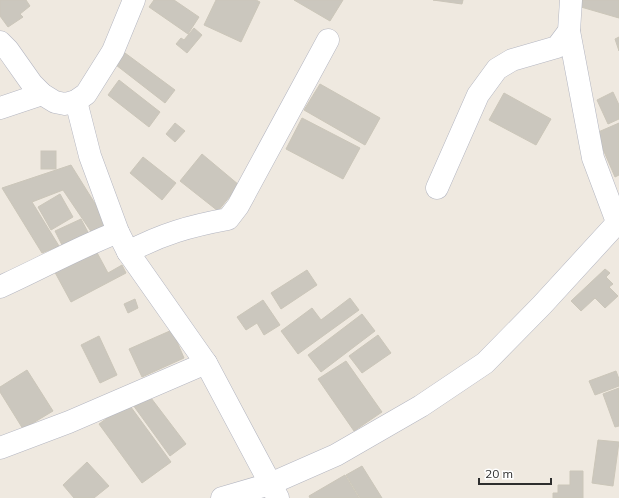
<svg xmlns="http://www.w3.org/2000/svg" width="619" height="498" font-family="Mulish,sans-serif">
  <rect width="100%" height="100%" fill="#efe9e0"/>
  <!-- building -->
  <g fill="#cbc7be" stroke="#cbc6b9">
    <polygon points="0,0 26,0 30,6 20,14 23,17 8,27 0,16"/>
    <polygon points="154,0 174,0 199,17 188,34 149,7"/>
    <polygon points="216,0 256,0 260,2 241,42 204,25"/>
    <polygon points="294,0 343,0 330,21"/>
    <polygon points="433,0 463,0 462,4"/>
    <polygon points="582,0 619,0 619,18 581,7"/>
    <polygon points="194,28 202,35 187,53 176,44 181,38 184,40"/>
    <polygon points="619,37 619,51 615,39"/>
    <polygon points="125,53 175,90 165,103 116,65"/>
    <polygon points="119,80 160,112 149,127 108,95"/>
    <polygon points="320,84 380,118 365,145 304,110"/>
    <polygon points="613,92 619,105 619,119 608,124 597,100"/>
    <polygon points="504,93 551,119 536,145 489,120"/>
    <polygon points="302,118 360,148 343,179 286,149"/>
    <polygon points="175,123 185,131 175,142 166,134"/>
    <polygon points="619,123 619,175 615,177 596,133"/>
    <rect x="41" y="151" width="15" height="18"/>
    <polygon points="202,154 239,185 218,211 180,181"/>
    <polygon points="143,157 176,183 162,200 130,173"/>
    <polygon points="71,165 109,226 92,233 63,190 32,202 59,246 42,253 2,188"/>
    <polygon points="60,194 73,217 51,230 38,207"/>
    <polygon points="81,219 90,236 64,249 55,231"/>
    <polygon points="94,247 108,273 122,265 126,273 71,302 51,265"/>
    <polygon points="605,269 610,273 606,277 613,284 609,287 618,296 605,308 595,298 581,311 571,301"/>
    <polygon points="307,270 317,285 281,309 271,293"/>
    <polygon points="350,298 359,310 298,354 281,331 312,308 321,320"/>
    <polygon points="135,299 138,308 128,313 124,304"/>
    <polygon points="263,300 280,325 264,335 257,323 246,330 237,317"/>
    <polygon points="362,314 375,331 321,372 308,355"/>
    <polygon points="172,330 184,358 142,377 129,349"/>
    <polygon points="378,335 391,353 362,373 349,356"/>
    <polygon points="99,336 117,375 100,383 81,345"/>
    <polygon points="346,361 382,412 354,431 318,379"/>
    <polygon points="27,370 53,411 23,429 0,392 0,387"/>
    <polygon points="616,371 619,379 619,386 595,395 589,381"/>
    <polygon points="619,388 619,426 615,427 603,394"/>
    <polygon points="148,394 186,444 170,456 133,405"/>
    <polygon points="128,403 171,462 142,483 99,424"/>
    <polygon points="598,440 619,442 613,486 592,483"/>
    <polygon points="87,462 109,486 94,498 74,498 63,485"/>
    <polygon points="362,466 382,498 360,498 346,475"/>
    <polygon points="570,471 583,471 583,498 553,498 553,493 558,493 558,485 570,485"/>
    <polygon points="345,475 359,498 310,498 309,496"/>
  </g>
  <g fill="none" stroke-linecap="round" stroke-linejoin="round">
    <!-- minor casing -->
    <g stroke="#b4b6c1" stroke-width="23">
      <g id="minor">
        <polyline points="569,31 593,158 617,222"/>
        <polyline points="0,42 8,50 32,84 42,94 55,102 65,104 76,101 86,94 113,51 134,0"/>
        <path d="M76 101 90 156 118 232 128 252C162 234 190 226 228 219L238 206 328 40"/>
        <polyline points="0,108 42,94"/>
        <polyline points="437,188 478,95 497,69 512,60 557,47 569,31 571,0"/>
        <polyline points="128,252 206,363 278,498"/>
        <path d="M0 287C40 269 77 248 118 232"/>
        <polyline points="0,448 69,422 206,363"/>
        <polyline points="222,498 270,484 336,455 421,406 485,363 542,305 619,221"/>
      </g>
    </g>
    <!-- minor -->
    <use href="#minor" stroke="#fff" stroke-width="22"/>
  </g>
  <!-- scale -->
  <path d="M479 478v6h72v-6" fill="none" stroke="#2e2e2e" stroke-width="2"/>
  <text x="485" y="478" font-size="12" fill="#2e2e2e" stroke="#ffffff" stroke-width="3" paint-order="stroke">20 m</text>
</svg>
